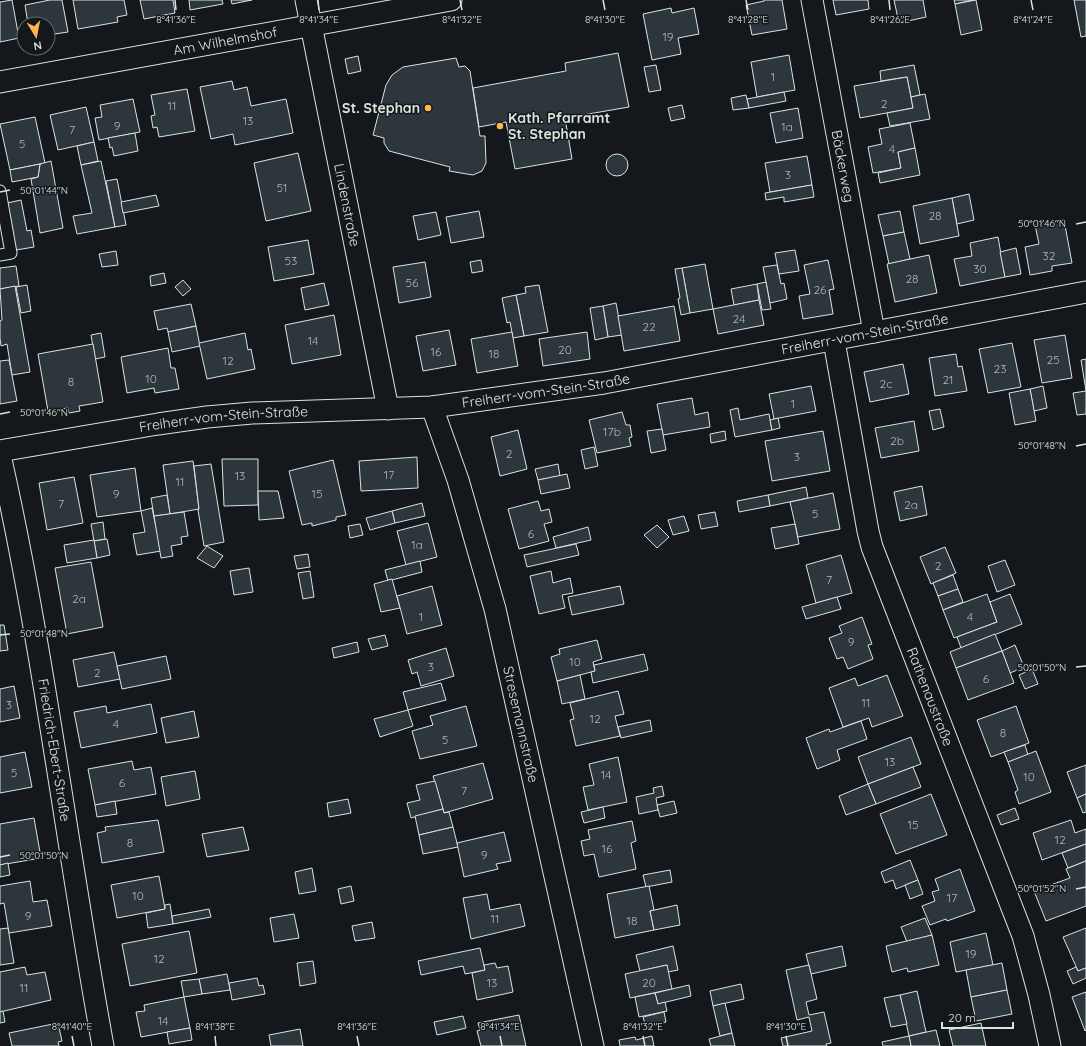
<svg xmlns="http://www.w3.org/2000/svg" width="1086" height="1046" font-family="Quicksand,sans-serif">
  <rect width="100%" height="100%" fill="#14181c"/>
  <!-- building -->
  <g fill="#2c363c" stroke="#d8e6dc">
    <polygon points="12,0 19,38 0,42 0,2"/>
    <polygon points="50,0 62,0 68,32 48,35 48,24 28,24 25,5"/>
    <polygon points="73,0 124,0 127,15 117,17 118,22 78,29"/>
    <polygon points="140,0 173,0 175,13 144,19"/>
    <polygon points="189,0 222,0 223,4 190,10"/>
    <polygon points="231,0 252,0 232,4"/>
    <polygon points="764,0 782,0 787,29 752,35 746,5 764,1"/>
    <polygon points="833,0 868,0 869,9 836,15"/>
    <polygon points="894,0 923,0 926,17 899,23"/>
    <polygon points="954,0 973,0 955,4"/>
    <polygon points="976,0 982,30 961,35 955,4"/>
    <polygon points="1074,0 1086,0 1086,36 1081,37"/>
    <polygon points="671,8 672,13 694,8 699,34 678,38 681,54 652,60 643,14"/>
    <polygon points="618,53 629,107 565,118 572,159 515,169 506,122 479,127 473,88 566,71 565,63"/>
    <polygon points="789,55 795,90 757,97 751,62"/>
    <polygon points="358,56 361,71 348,74 345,59"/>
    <polygon points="456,58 459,67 465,66 470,71 480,136 485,136 486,163 482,171 473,175 449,171 450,167 389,151 384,143 384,138 373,135 386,85 392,75 403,67"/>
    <polygon points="656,65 661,90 649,92 644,67"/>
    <polygon points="914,65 920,95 911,97 907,77 881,81 880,71"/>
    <polygon points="907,77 913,108 860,118 854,86"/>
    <polygon points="232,81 234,90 247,87 251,106 286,99 293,133 235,145 233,134 211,139 200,87"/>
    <polygon points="187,89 195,131 159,137 157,127 153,128 151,116 155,115 151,95"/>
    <polygon points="784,92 786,101 749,108 747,99"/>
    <polygon points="925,94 930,119 890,126 887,113 913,108 911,97"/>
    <polygon points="746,95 749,108 733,110 731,98"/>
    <polygon points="133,99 140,132 99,140 95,118 102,117 100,105"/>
    <polygon points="682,105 685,118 671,121 668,108"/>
    <polygon points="86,107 94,142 58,150 50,115"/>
    <polygon points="798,108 803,138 776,143 770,113"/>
    <polygon points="35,117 45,163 10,170 0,124"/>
    <polygon points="910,123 915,148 898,152 901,168 873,173 868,147 882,144 879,129"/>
    <polygon points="135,133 138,151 114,156 112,147 110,148 108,138"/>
    <polygon points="94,142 98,161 81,165 77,146"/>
    <polygon points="915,148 920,175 880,183 878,173 901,168 898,152"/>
    <polygon points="298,153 311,211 266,221 254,163"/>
    <circle cx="617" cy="165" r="11"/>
    <polygon points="807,156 812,185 770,192 765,163"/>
    <polygon points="51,161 63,228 40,233 31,179 38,177 40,164"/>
    <polygon points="101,161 115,227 77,234 73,216 92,213 81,165"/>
    <polygon points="40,164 38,177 12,182 10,170"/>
    <polygon points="117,179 126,225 115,227 106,181"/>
    <polygon points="812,185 814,197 784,202 784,197 766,200 765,193"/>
    <polygon points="969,194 974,220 957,224 952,198"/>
    <polygon points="156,195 159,206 123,213 121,202"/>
    <polygon points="952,198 959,236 920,244 913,206"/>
    <polygon points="21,200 27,231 31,230 34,247 16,250 7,203"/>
    <polygon points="479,211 484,237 451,243 446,217"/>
    <polygon points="900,211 904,232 883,236 878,215"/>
    <polygon points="436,212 441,235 418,240 413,216"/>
    <polygon points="1064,220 1072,263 1052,266 1052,271 1030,275 1025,247 1039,244 1035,225"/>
    <polygon points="904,232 910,259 889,264 883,236"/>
    <polygon points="998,237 1005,277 960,286 954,259 972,256 970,243"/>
    <polygon points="308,240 314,274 274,281 268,247"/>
    <polygon points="1016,248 1021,274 1005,277 1000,252"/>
    <polygon points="795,250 799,271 779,274 775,253"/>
    <polygon points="116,251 118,265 102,267 99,254"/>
    <polygon points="929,255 937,293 895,302 887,264"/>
    <polygon points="481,260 483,271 472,273 470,262"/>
    <polygon points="828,260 834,289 829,290 833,314 803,319 799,296 810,294 804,265"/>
    <polygon points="425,262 431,297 399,303 393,267"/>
    <polygon points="705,264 713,309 690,313 682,268"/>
    <polygon points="777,265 781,284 784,283 787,299 770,303 763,267"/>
    <polygon points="16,266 19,286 0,289 0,268"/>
    <polygon points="682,268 690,313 681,315 678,299 680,298 675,269"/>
    <polygon points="164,273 166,283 151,286 150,276"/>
    <polygon points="183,280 191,289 183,296 175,287"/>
    <polygon points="766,282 771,309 762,310 757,284"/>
    <polygon points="324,283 329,305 305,310 301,288"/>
    <polygon points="757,284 759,300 734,305 731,289"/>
    <polygon points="27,285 31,311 21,313 16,287"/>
    <polygon points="539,285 548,332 524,336 516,295 526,293 525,287"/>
    <polygon points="15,286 30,372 12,375 7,344 1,346 0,338 0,321 2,320 0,289"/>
    <polygon points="516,295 524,336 513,338 510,322 507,323 502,298"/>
    <polygon points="759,300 764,325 718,334 713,309"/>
    <polygon points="616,303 622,335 608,337 603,306"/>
    <polygon points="191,304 196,326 168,332 167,328 158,330 154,311"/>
    <polygon points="603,306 608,337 595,340 590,308"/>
    <polygon points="674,306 680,341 624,351 618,316"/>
    <polygon points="334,315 341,355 292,364 285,325"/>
    <polygon points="196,326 200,346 172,352 168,332"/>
    <polygon points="449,330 456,365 423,371 416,336"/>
    <polygon points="512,332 518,366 477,373 471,339"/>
    <polygon points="587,332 590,359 543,366 539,339"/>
    <polygon points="101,333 105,357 95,359 91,335"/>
    <polygon points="245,333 248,350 251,349 255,369 207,379 199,343"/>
    <polygon points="1065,335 1072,378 1042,383 1034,340"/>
    <polygon points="1012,343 1021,387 988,393 979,349"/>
    <polygon points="93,344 103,402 79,406 80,411 69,413 68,408 48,411 38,354"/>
    <polygon points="168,348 171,368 175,368 179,389 155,393 154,388 127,393 121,357"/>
    <polygon points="956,354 958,367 962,366 967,391 935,396 929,358"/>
    <polygon points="1086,359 1086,391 1081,360"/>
    <polygon points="9,360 17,401 0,404 0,361"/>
    <polygon points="903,364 909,394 870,402 864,372"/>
    <polygon points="811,386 816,411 774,419 769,394"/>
    <polygon points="1043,386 1047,408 1034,411 1030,389"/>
    <polygon points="1030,389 1036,421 1015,425 1009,393"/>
    <polygon points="1086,391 1086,414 1077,415 1073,393"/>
    <polygon points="692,398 695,415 708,412 710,427 663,435 657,404"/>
    <polygon points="738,408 740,420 769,414 772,430 735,437 730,410"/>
    <polygon points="940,409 944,427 933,430 929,411"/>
    <polygon points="622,412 626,425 630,425 632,437 629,438 631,446 597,453 589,420"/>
    <polygon points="778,418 780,428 772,430 770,420"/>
    <polygon points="914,421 919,451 881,458 875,428"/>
    <polygon points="662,429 666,450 651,453 647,431"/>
    <polygon points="518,430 527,469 500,476 491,437"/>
    <polygon points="725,431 726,440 711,443 710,434"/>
    <polygon points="823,431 830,471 772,481 765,441"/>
    <polygon points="594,447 598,466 585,469 581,450"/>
    <polygon points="417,457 418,488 361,491 359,461"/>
    <polygon points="222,459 258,459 258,505 224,506"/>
    <polygon points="333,460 346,515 336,517 336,520 312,526 312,523 302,525 289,471"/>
    <polygon points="193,461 199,509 170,514 163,465"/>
    <polygon points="211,464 224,542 204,546 198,510 199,509 194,466"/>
    <polygon points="558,464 560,476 538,480 535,469"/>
    <polygon points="135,468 141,511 97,517 90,475"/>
    <polygon points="567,474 570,488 541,494 538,480"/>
    <polygon points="74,477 83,523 47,530 39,483"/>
    <polygon points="922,486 927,515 900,521 894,492"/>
    <polygon points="806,487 808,498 770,506 768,495"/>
    <polygon points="258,491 278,491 284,518 259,520"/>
    <polygon points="833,493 840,529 798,537 790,502"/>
    <polygon points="167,495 170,514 154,516 151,498"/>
    <polygon points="768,495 770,506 739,512 737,501"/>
    <polygon points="538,501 541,511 549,509 552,522 544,524 549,541 519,549 508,509"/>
    <polygon points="422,503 425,516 395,523 392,511"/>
    <polygon points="152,508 161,551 137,555 133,534 145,532 141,511"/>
    <polygon points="392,511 395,523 370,530 366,518"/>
    <polygon points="184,512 188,536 181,537 182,544 171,546 173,556 161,558 154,516"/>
    <polygon points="715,512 718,526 701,529 698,515"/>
    <polygon points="684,516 689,531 673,535 668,520"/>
    <polygon points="103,522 105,539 94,541 91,524"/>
    <polygon points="428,523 437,557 406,565 397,531"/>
    <polygon points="360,524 363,535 350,538 348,526"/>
    <polygon points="795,524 799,544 775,549 771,528"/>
    <polygon points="657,525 669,537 657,548 644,535"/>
    <polygon points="588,527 591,540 556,548 553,537"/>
    <polygon points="107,539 110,555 97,558 94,541"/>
    <polygon points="94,540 97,558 67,563 64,545"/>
    <polygon points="576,544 579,555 527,567 524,555"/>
    <polygon points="207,546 223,556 214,568 197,558"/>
    <polygon points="945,547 956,573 931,584 920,557"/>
    <polygon points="308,554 310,567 297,569 294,556"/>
    <polygon points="841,555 852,593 816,603 806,565"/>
    <polygon points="1005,560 1015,585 997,592 988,566"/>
    <polygon points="420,561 422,572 388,581 385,570"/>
    <polygon points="91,562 103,627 67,634 55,568"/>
    <polygon points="249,568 253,592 234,595 230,571"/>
    <polygon points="310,571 314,597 303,599 298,573"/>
    <polygon points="551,571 553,583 570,578 573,593 562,595 565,608 539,614 530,576"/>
    <polygon points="953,575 958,589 938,596 933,583"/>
    <polygon points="392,579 400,608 381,612 374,584"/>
    <polygon points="432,586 442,625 407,634 397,596"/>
    <polygon points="620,586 624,604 572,615 568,597"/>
    <polygon points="958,589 963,602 943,610 938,596"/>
    <polygon points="987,594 997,622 954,638 943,610"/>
    <polygon points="1010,594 1022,624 961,648 957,637 997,622 990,602"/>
    <polygon points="837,597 841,609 806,619 802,607"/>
    <polygon points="862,617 872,644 868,645 873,659 848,669 843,657 837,659 829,638 842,633 839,626"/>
    <polygon points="0,625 4,625 8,650 0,651"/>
    <polygon points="995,634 1002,651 956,668 950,652"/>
    <polygon points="385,635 388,646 372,650 368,639"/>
    <polygon points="597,640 602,659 593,662 595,671 557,681 551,657 560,654 559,649"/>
    <polygon points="357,642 359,652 334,658 332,648"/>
    <polygon points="1015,645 1024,667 1010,673 1002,651"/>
    <polygon points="446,648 454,676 421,686 417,672 412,674 408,660"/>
    <polygon points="1002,651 1014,683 968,700 956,668"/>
    <polygon points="114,652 120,679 78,687 73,660"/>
    <polygon points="644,654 648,670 593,683 591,672 595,671 594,665"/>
    <polygon points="166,656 171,679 122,689 117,666"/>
    <polygon points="1032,669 1038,684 1025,689 1019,675"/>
    <polygon points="580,675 585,699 562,704 557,681"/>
    <polygon points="887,675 903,716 872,727 869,718 843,727 829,688 855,678 858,686"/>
    <polygon points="441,683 446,700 408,710 403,692"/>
    <polygon points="14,686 20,718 0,722 0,689"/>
    <polygon points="618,691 624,714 615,716 620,736 576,746 570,720 574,719 570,703"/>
    <polygon points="151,704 157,733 81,748 74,712 106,706 107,713"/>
    <polygon points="466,706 477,746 420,759 412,731 433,725 430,716"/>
    <polygon points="1016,706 1029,743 991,757 977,720"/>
    <polygon points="408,710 413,726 380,737 374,719"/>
    <polygon points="194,711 199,737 166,743 161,718"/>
    <polygon points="650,720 652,731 621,738 618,727"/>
    <polygon points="861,721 867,739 837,750 840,760 817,769 806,738 829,729 830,732"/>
    <polygon points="911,737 921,764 868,784 858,757"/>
    <polygon points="1025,745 1028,755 1008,762 1004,752"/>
    <polygon points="1036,751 1051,792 1019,804 1015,792 1018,790 1008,762"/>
    <polygon points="25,752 32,787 0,793 0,757"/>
    <polygon points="618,757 627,802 588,810 583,787 594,785 589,764"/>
    <polygon points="132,761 134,770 151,767 156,794 95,805 88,769"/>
    <polygon points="483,763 493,799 444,813 433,776"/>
    <polygon points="1086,765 1086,794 1077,798 1067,772"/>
    <polygon points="913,767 921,787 876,804 868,784"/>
    <polygon points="195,771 200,799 166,806 161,777"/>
    <polygon points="435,781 443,809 411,818 407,803 420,800 416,785"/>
    <polygon points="868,784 876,804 846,815 839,796"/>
    <polygon points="662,786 664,796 656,798 658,810 639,814 636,797 654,793 653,788"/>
    <polygon points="931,794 947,835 896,854 880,814"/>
    <polygon points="1086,794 1086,812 1083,813 1077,798"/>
    <polygon points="348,799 351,813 329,817 327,803"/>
    <polygon points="115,801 117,814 97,817 95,805"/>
    <polygon points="674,801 677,813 660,817 657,805"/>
    <polygon points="603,807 605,818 584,823 581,812"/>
    <polygon points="1015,808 1019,819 1001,825 997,815"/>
    <polygon points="443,809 444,813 449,812 453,827 419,835 415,816"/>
    <polygon points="34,818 41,858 0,865 0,824"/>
    <polygon points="158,820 164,852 102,863 97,833 106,831 105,827"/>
    <polygon points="1071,820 1075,833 1086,829 1086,844 1042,860 1033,833"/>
    <polygon points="632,821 636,841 631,843 636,869 599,877 594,854 584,856 581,841 590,839 588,830"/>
    <polygon points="243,827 249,850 207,857 202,834"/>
    <polygon points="453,827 458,847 423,854 419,835"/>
    <polygon points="504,832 511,861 496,864 498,869 464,877 457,843"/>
    <polygon points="1086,844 1086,861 1068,868 1062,853"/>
    <polygon points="910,860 918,880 896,889 893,880 885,883 881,872"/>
    <polygon points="1086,861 1086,906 1046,921 1034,891 1070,878 1066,869"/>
    <polygon points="8,863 10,875 0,877 0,865"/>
    <polygon points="312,868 316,891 299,894 295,872"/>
    <polygon points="960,869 975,911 947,921 946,919 930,925 922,906 935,901 932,892 939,890 935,879"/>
    <polygon points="670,870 672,882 646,887 643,875"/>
    <polygon points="159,876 165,909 117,918 111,885"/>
    <polygon points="918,880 923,894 910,899 905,885"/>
    <polygon points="30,881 33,902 47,900 52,926 9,933 4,903 0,904 0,886"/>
    <polygon points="351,886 354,901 341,904 338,889"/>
    <polygon points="649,886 654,910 650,911 654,930 615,938 607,894"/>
    <polygon points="487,894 490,910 520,904 525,926 471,939 463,898"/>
    <polygon points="170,904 173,924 148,928 146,913 165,909 165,905"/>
    <polygon points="677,905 680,925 654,930 650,911"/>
    <polygon points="209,909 211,917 173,924 172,916"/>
    <polygon points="294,914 299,938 274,942 270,918"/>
    <polygon points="925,918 932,935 907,942 901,927"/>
    <polygon points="372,922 375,938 355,941 352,926"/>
    <polygon points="8,928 14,963 0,965 0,929"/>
    <polygon points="1086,928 1086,968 1078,971 1063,937"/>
    <polygon points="189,931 197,973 130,986 122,944"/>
    <polygon points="986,933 993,965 956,972 950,942"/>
    <polygon points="932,935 939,965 908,972 907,968 892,972 886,946"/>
    <polygon points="673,946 678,970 668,972 667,965 640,971 636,955"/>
    <polygon points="842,946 846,966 811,974 806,954"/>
    <polygon points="480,948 485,970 465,974 463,966 421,975 418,961"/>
    <polygon points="313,961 316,983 300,986 297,963"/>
    <polygon points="495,963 497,968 508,966 513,992 477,1000 472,973 485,970 484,965"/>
    <polygon points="1002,963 1007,990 971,997 966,970"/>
    <polygon points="667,965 672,989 630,998 625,974"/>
    <polygon points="809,965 817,999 806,1002 809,1015 824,1012 831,1043 826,1044 827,1046 783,1046 781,1038 812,1031 809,1017 797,1020 786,970"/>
    <polygon points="25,967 27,975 45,972 51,1000 0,1012 0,972"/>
    <polygon points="1076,967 1078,971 1086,968 1086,978 1073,984 1067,971"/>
    <polygon points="227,974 230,990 202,994 199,979"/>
    <polygon points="257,978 259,986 263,985 265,994 232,1000 229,983"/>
    <polygon points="199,979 202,994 184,997 181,981"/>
    <polygon points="741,984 744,999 713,1006 710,991"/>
    <polygon points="689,985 691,996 658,1004 655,993"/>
    <polygon points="1007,990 1012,1014 976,1021 971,997"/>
    <polygon points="917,991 926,1032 909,1036 900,995"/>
    <polygon points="1086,992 1086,1030 1085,1031 1072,997"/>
    <polygon points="655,993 658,1004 665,1002 667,1011 639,1017 635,997"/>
    <polygon points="900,995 907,1024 891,1027 884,998"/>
    <polygon points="184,997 190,1028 141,1037 136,1012 145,1011 144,1005"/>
    <polygon points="725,1003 732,1033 720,1036 713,1006"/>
    <polygon points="3,1011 5,1022 0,1023 0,1012"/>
    <polygon points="664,1012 666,1022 646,1027 643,1017"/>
    <polygon points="519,1015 526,1046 481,1046 477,1031 480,1030 478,1023"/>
    <polygon points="463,1016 466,1028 437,1035 434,1022"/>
    <polygon points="58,1023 62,1041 58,1042 59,1046 12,1046 9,1033"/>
    <polygon points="981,1023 986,1046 953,1046 949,1030"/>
    <polygon points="190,1028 192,1040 169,1044 167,1032"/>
    <polygon points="300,1029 303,1046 271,1046 269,1035"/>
    <polygon points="936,1030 940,1046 911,1046 909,1036"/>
    <polygon points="732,1033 735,1046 711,1046 709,1039"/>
    <polygon points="652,1036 654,1046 620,1046 619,1040 635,1037 636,1040"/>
    <polygon points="909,1036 911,1046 883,1046 882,1042"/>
  </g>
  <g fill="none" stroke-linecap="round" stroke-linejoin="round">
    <!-- service casing -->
    <g stroke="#d8e6dc" stroke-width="13">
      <polyline id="service" points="0,191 11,253 0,255"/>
    </g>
    <!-- minor casing -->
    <g stroke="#d8e6dc" stroke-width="23">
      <g id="minor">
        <path id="s1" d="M306 0 388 409"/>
        <path id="s2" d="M812 0 874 332"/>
        <path id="s3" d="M0 82 451 0"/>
        <path id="s4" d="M834 341 868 531 872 547 1023 936 1039 995 1050 1046"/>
        <path id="s5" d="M432 407 458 480 495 609 593 1046"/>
        <path id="s6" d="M0 451 158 424 207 417 252 413 432 407 604 383 1086 292"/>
        <path id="s7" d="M0 455C44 650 67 849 103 1046"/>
      </g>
    </g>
    <!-- service -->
    <use href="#service" stroke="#14181c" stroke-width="11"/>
    <!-- minor -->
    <use href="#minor" stroke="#14181c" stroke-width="21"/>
  </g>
  <!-- ticks -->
  <path fill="none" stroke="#d8e6dc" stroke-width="1.5" d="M175 0 176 10M318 0 319 10M460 0 462 10M603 0 605 10M746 0 748 10M889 0 890 10M1031 0 1033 10M0 192 10 190M1076 224 1086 222M0 414 10 412M1076 446 1086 444M0 635 10 634M1076 667 1086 666M0 857 10 855M1076 889 1086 887M72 1036 74 1046M215 1036 216 1046M357 1036 359 1046M500 1036 502 1046M643 1036 645 1046M786 1036 788 1046"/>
  <!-- markers -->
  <g fill="#ffb74d" stroke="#14181c" stroke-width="1.5">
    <circle cx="428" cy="108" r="4"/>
    <circle cx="500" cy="126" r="4"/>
  </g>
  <g text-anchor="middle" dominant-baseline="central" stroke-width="3" stroke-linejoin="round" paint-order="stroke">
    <!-- number labels -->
    <g font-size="12" fill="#adbab4">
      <text x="668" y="36">19</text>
      <text x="773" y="76">1</text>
      <text x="884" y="103">2</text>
      <text x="172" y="105">11</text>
      <text x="248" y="120">13</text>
      <text x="117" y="125">9</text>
      <text x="787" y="126">1a</text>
      <text x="72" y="129">7</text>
      <text x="22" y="143">5</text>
      <text x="892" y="148">4</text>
      <text x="788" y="174">3</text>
      <text x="282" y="187">51</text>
      <text x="935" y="215">28</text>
      <text x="1049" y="255">32</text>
      <text x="291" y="260">53</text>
      <text x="980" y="268">30</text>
      <text x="912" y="278">28</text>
      <text x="412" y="282">56</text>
      <text x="820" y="289">26</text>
      <text x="739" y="318">24</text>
      <text x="649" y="326">22</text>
      <text x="313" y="340">14</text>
      <text x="565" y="349">20</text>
      <text x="436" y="351">16</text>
      <text x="494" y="353">18</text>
      <text x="1053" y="359">25</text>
      <text x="228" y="360">12</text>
      <text x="1000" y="368">23</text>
      <text x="151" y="378">10</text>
      <text x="948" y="379">21</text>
      <text x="71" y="381">8</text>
      <text x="886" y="383">2c</text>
      <text x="793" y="403">1</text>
      <text x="612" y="431">17b</text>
      <text x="897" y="440">2b</text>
      <text x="509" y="453">2</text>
      <text x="797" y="456">3</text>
      <text x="389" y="474">17</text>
      <text x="240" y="475">13</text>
      <text x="180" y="481">11</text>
      <text x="116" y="493">9</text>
      <text x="317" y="493">15</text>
      <text x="61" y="503">7</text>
      <text x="911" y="504">2a</text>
      <text x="815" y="513">5</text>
      <text x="531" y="533">6</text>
      <text x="417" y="544">1a</text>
      <text x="938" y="565">2</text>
      <text x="829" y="579">7</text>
      <text x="79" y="598">2a</text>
      <text x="421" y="616">1</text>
      <text x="970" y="616">4</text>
      <text x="851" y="641">9</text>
      <text x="575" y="661">10</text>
      <text x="431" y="666">3</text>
      <text x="97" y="672">2</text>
      <text x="986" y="678">6</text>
      <text x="866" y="702">11</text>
      <text x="9" y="704">3</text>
      <text x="595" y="718">12</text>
      <text x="116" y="723">4</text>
      <text x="1003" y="732">8</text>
      <text x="445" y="739">5</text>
      <text x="890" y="761">13</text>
      <text x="14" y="772">5</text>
      <text x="606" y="774">14</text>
      <text x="1029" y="776">10</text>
      <text x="122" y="782">6</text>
      <text x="464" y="790">7</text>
      <text x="913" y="824">15</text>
      <text x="1060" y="839">12</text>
      <text x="130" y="842">8</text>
      <text x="607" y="848">16</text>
      <text x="484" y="854">9</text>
      <text x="138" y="895">10</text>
      <text x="952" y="897">17</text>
      <text x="28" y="915">9</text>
      <text x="495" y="918">11</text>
      <text x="632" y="920">18</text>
      <text x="971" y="953">19</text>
      <text x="159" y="958">12</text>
      <text x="492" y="982">13</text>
      <text x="649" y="982">20</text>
      <text x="24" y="987">11</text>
      <text x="163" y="1020">14</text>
    </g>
    <!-- street labels -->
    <g font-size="14" fill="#d8e6dc" stroke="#14181c">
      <text stroke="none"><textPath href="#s3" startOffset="229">Am Wilhelmshof</textPath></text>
      <text stroke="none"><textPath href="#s2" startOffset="169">Bäckerweg</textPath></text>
      <text stroke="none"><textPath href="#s1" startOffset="209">Lindenstraße</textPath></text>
      <text stroke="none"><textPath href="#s6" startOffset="874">Freiherr-vom-Stein-Straße</textPath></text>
      <text stroke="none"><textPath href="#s6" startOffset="550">Freiherr-vom-Stein-Straße</textPath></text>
      <text stroke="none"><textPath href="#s6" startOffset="226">Freiherr-vom-Stein-Straße</textPath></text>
      <text stroke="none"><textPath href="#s4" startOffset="370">Rathenaustraße</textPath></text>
      <text stroke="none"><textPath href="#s5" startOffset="330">Stresemannstraße</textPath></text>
      <text stroke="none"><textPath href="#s7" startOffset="300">Friedrich-Ebert-Straße</textPath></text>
    </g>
    <!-- poi labels -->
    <g font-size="14" font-weight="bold" fill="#d8e6dc" stroke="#14181c" text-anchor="end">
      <text x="420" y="108">St. Stephan</text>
      <text x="508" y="118" text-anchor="start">Kath. Pfarramt<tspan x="508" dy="16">St. Stephan</tspan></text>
    </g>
  </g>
  <g font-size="10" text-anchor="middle" fill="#d8e6dc" stroke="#14181c" stroke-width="3" stroke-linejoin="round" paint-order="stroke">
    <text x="176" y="23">8°41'36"E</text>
    <text x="319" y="23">8°41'34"E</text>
    <text x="462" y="23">8°41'32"E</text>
    <text x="605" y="23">8°41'30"E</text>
    <text x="748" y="23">8°41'28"E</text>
    <text x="890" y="23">8°41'26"E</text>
    <text x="1033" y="23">8°41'24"E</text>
    <text x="44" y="194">50°01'44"N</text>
    <text x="1042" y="227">50°01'46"N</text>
    <text x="44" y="416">50°01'46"N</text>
    <text x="1042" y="449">50°01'48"N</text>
    <text x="44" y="637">50°01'48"N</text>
    <text x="1042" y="671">50°01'50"N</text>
    <text x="44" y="859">50°01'50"N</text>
    <text x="1042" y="892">50°01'52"N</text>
    <text x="72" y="1030">8°41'40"E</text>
    <text x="215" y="1030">8°41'38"E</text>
    <text x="357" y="1030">8°41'36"E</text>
    <text x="500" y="1030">8°41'34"E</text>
    <text x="643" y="1030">8°41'32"E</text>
    <text x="786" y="1030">8°41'30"E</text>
  </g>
  <!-- north arrow -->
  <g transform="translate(36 36) rotate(170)"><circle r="19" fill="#14181c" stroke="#626a69"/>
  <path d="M0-3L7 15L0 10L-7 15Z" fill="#ffb74d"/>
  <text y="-6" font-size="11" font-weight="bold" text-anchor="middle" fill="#d8e6dc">N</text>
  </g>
  <!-- scale -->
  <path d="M942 1022v6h71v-6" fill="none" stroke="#d8e6dc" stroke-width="2"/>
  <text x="948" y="1022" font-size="12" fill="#d8e6dc" stroke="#14181c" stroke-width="3" paint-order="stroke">20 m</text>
</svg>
